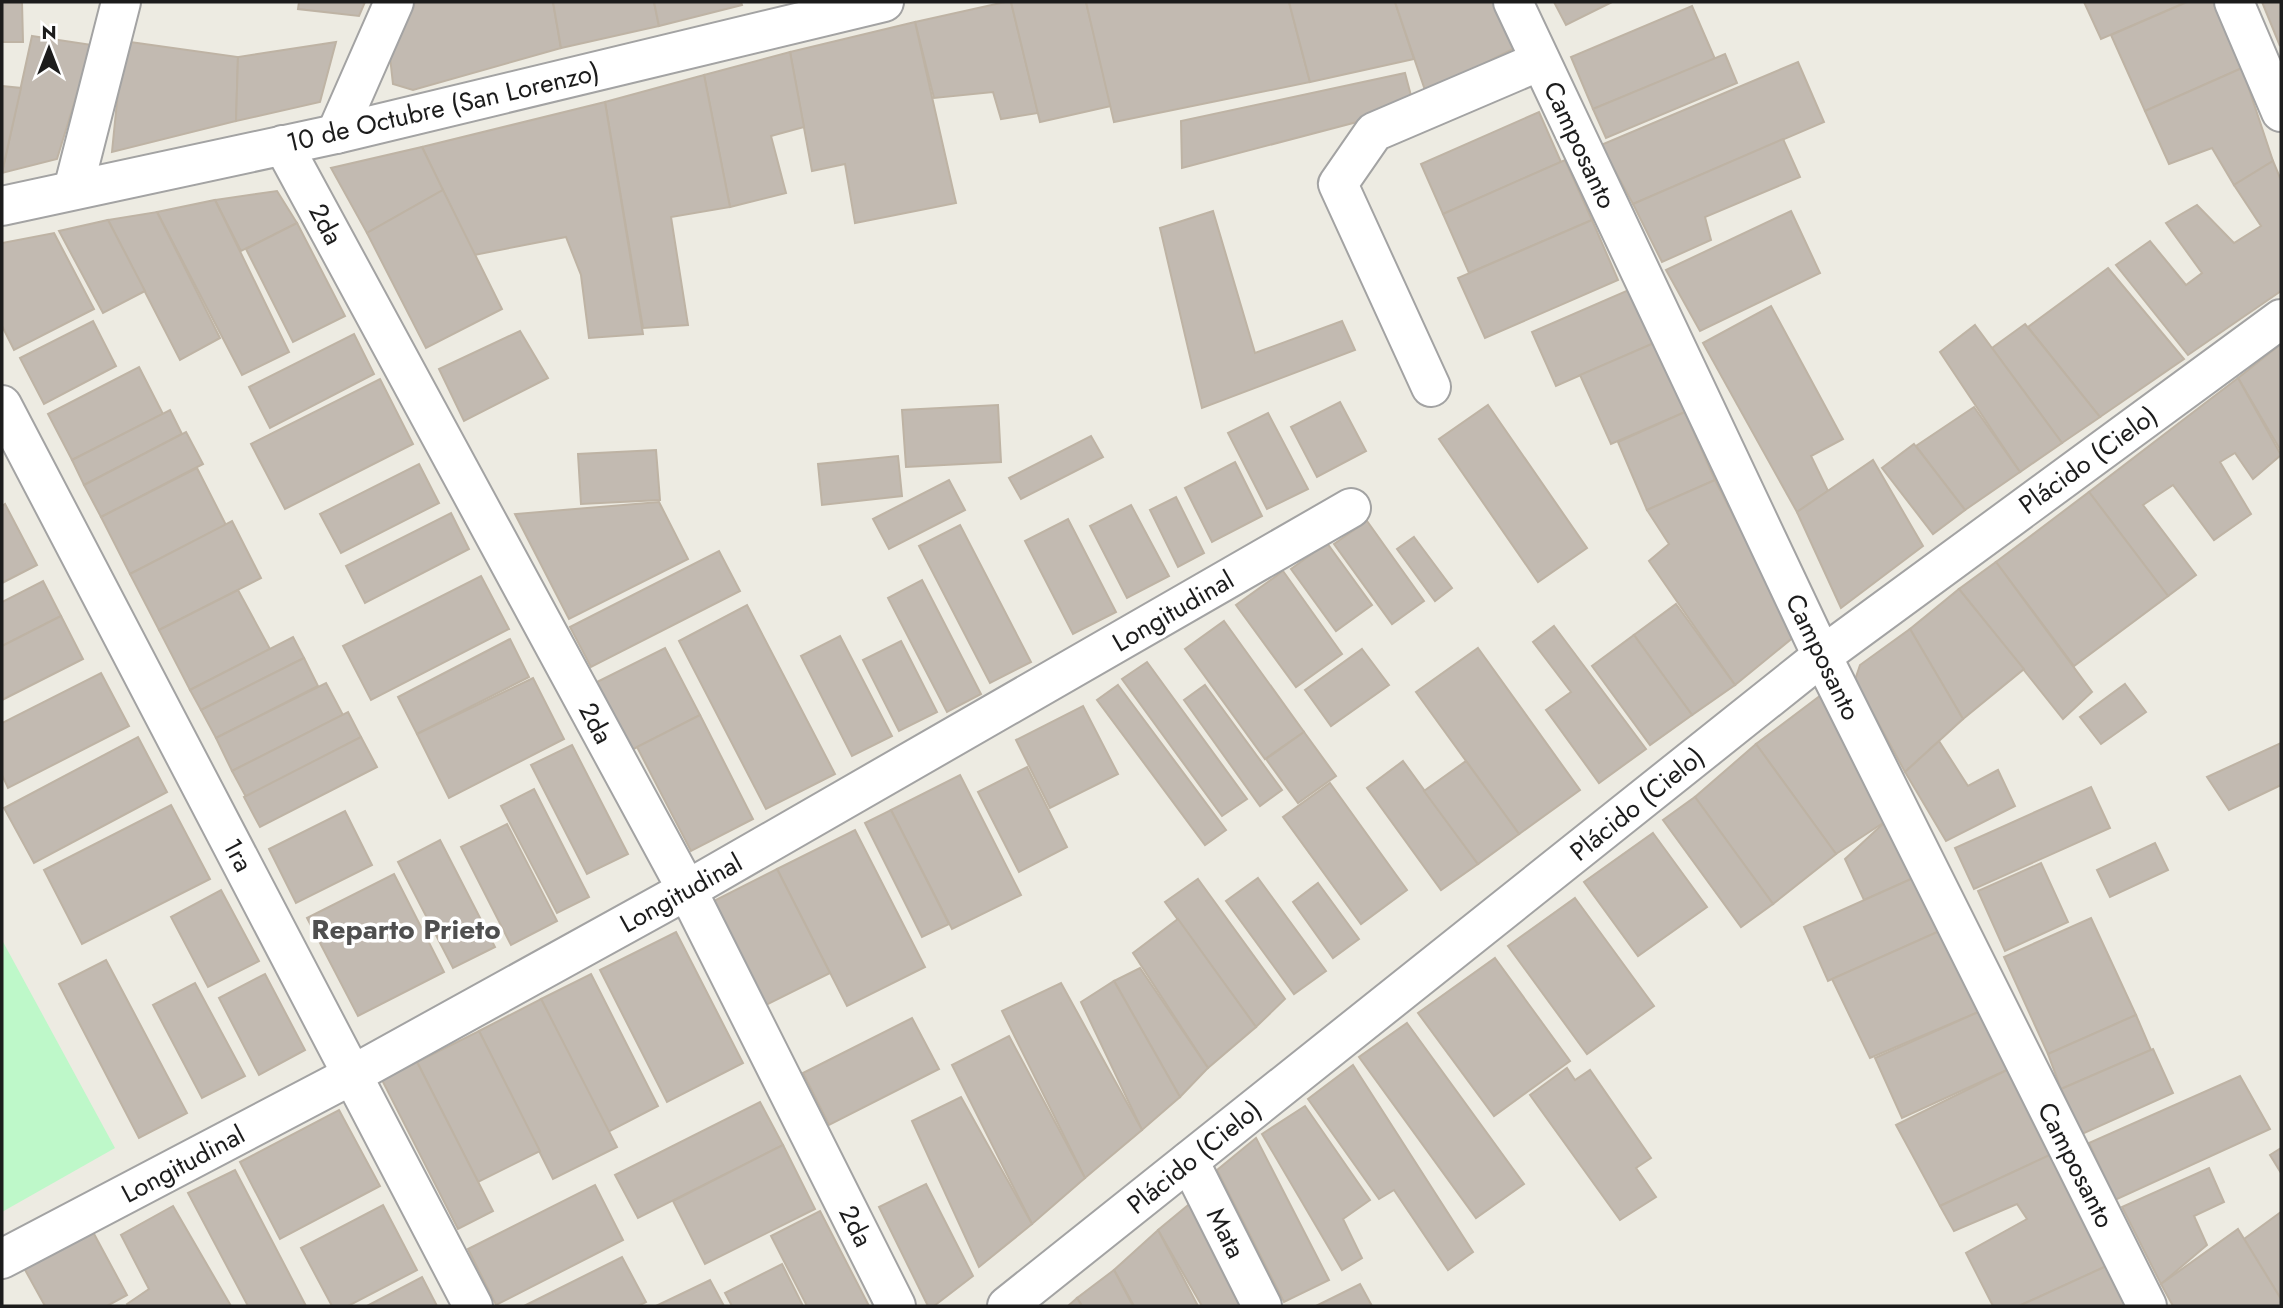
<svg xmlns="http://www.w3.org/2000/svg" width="2283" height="1308" font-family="Jost,sans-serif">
  <rect width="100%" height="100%" fill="#edebe2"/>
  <!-- park -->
  <polygon fill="#bef8c9" points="2,940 115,1148 2,1212"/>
  <!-- building -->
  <g fill="#c2bab1" stroke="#beb3a4" stroke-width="2">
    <polygon points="2,2 22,2 23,42 2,42"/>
    <polygon points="299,2 365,2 359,16 298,9"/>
    <polygon points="415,2 553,2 561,48 413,90 393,84 390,57"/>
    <polygon points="553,2 654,2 659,26 561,48"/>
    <polygon points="654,2 741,2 742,5 659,26"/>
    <polygon points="1005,2 1011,2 1038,113 1001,119 993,92 934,98 915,22"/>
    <polygon points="1011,2 1086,2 1111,106 1040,122"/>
    <polygon points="1086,2 1289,2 1310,82 1114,122"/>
    <polygon points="1289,2 1395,2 1414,59 1310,82"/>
    <polygon points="1395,2 1495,2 1515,48 1426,93"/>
    <polygon points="1554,2 1612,2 1566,25"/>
    <polygon points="2084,2 2187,2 2101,39"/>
    <polygon points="2187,2 2213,2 2242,68 2145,111 2111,35"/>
    <polygon points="2262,2 2281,2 2280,46"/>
    <polygon points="1692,6 1715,59 1593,109 1571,57"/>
    <polygon points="915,22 956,203 855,223 845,164 812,171 790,52"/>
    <polygon points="32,36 92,45 57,159 2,173"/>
    <polygon points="123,41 238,57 236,121 112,152"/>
    <polygon points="336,42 320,102 236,121 238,57"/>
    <polygon points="790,52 804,127 771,136 786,193 730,207 704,75"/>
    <polygon points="1725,54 1737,83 1606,138 1593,109"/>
    <polygon points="1798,62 1824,122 1633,204 1601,145"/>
    <polygon points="2242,68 2273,161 2234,185 2212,148 2169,164 2145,111"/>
    <polygon points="1405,73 1414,107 1182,168 1181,121"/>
    <polygon points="704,75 730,207 671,217 688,325 643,328 605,102"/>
    <polygon points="2,86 21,88 2,172"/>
    <polygon points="605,102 643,334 589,338 581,275 566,237 474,255 422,147"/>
    <polygon points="1539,112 1561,162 1443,214 1421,164"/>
    <polygon points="1783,139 1800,177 1705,217 1711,240 1662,262 1633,204"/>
    <polygon points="422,147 443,190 367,233 331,168"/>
    <polygon points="1565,160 1592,220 1469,273 1443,214"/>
    <polygon points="2273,161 2281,180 2281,291 2188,355 2116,265 2150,241 2186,285 2202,273 2166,223 2197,205 2234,243 2261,226 2234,185"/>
    <polygon points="443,190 502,309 426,348 367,233"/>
    <polygon points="277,191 297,223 241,251 215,200"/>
    <polygon points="215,200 289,352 242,375 157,212"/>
    <polygon points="1213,211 1255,353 1342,321 1355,350 1202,408 1160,228"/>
    <polygon points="1791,211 1820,273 1700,331 1666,270"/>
    <polygon points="157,212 220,338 180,360 108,220"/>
    <polygon points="108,220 145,291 103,313 59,231"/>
    <polygon points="1592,220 1618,280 1485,338 1458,278"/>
    <polygon points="297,223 345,316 293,342 246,249"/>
    <polygon points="54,233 94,309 14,350 2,326 2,243"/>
    <polygon points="2108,268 2184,359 2100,417 2028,327"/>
    <polygon points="1631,289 1654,343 1556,386 1532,332"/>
    <polygon points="1771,306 1843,439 1811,456 1828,491 1797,512 1703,343"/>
    <polygon points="93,321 116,366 44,404 20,358"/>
    <polygon points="2025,324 2100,417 2062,443 1992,348"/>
    <polygon points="1975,325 2062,443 2020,472 1940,352"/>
    <polygon points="520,331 548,378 464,421 439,369"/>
    <polygon points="354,334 374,374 270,428 249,387"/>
    <polygon points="1654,343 1685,412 1611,444 1580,375"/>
    <polygon points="2281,344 2281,451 2238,378"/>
    <polygon points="139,367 163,414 72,460 48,414"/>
    <polygon points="2238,378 2281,455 2253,479 2235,453 2220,462 2251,514 2214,540 2173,485 2143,505 2196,575 2168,596 2089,492"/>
    <polygon points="380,379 413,444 285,509 251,444"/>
    <polygon points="1340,402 1366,451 1317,477 1291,427"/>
    <polygon points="998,405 1001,462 906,467 902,410"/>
    <polygon points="1488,405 1587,548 1538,582 1439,439"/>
    <polygon points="1974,407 2020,472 1965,510 1916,446"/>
    <polygon points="170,410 182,434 84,485 72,460"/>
    <polygon points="1685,412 1715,480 1647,510 1618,442"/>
    <polygon points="1268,413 1308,489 1267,509 1228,433"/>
    <polygon points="186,432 203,464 101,517 84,485"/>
    <polygon points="1091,436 1103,457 1021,499 1009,478"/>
    <polygon points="1914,444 1965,510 1933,534 1882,468"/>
    <polygon points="656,450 660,500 581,504 578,454"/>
    <polygon points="898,456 902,496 822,505 818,464"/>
    <polygon points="1873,460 1923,546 1841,608 1797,512"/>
    <polygon points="1235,462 1262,516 1212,542 1185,488"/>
    <polygon points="419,464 439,503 341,553 320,514"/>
    <polygon points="197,468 226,525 130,574 101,517"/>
    <polygon points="949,480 965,510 889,549 873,519"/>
    <polygon points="1715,480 1795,636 1735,685 1649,561 1669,544 1647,510"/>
    <polygon points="2089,492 2168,596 2074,666 1996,562"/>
    <polygon points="1176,497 1204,553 1178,567 1150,510"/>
    <polygon points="659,502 688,559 569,619 515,514"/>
    <polygon points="5,504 37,565 2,583 2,506"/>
    <polygon points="1131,505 1169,576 1127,598 1090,526"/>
    <polygon points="451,513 469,549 365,603 346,566"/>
    <polygon points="1068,519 1116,612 1073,634 1025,541"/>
    <polygon points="232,521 261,578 159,630 130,574"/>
    <polygon points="1367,521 1424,601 1392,624 1334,544"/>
    <polygon points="960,525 1031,662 990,683 919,546"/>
    <polygon points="1414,537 1452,588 1435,601 1397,549"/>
    <polygon points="1327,543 1372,605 1336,631 1291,569"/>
    <polygon points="719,551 740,591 591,667 570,627"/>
    <polygon points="1996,562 2092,692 2063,719 1959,589"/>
    <polygon points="1283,571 1342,654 1296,687 1236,605"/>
    <polygon points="481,576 509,629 371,700 343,646"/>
    <polygon points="922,580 981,694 947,712 888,598"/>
    <polygon points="43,581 61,616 2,646 2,602"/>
    <polygon points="1959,589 2024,669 1963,719 1910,629"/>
    <polygon points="238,590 270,649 190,690 159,630"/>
    <polygon points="1676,604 1735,685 1692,715 1634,635"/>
    <polygon points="747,605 835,774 766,809 679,641"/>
    <polygon points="61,616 83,659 2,700 2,646"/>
    <polygon points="1224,621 1304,732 1265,759 1185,649"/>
    <polygon points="1554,626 1646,749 1599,783 1546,710 1571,692 1533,642"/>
    <polygon points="1910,629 1963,719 1905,772 1855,680 1860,665"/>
    <polygon points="1634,635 1692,715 1650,745 1592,666"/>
    <polygon points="840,636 892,736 852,756 801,656"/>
    <polygon points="293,637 304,658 201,710 190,690"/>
    <polygon points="510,639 529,677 417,734 398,697"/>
    <polygon points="901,641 937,712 899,731 863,660"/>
    <polygon points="665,648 700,715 630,751 595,683"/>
    <polygon points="1478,648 1580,790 1519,834 1416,692"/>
    <polygon points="1362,649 1389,685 1331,726 1305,690"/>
    <polygon points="304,658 318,686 216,738 201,710"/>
    <polygon points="1147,662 1247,799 1222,816 1122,679"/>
    <polygon points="101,673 129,726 8,788 2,775 2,723"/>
    <polygon points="533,678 564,739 449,798 417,734"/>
    <polygon points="326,683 343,715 232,771 216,738"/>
    <polygon points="2125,684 2146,712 2101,744 2080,717"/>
    <polygon points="1118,685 1226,830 1205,845 1097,700"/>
    <polygon points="1205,685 1282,790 1260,806 1184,700"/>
    <polygon points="1825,692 1886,821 1836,854 1756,744"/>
    <polygon points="1083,706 1118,774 1050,808 1016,740"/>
    <polygon points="348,712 361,737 246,797 232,771"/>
    <polygon points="700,715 753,819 691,851 637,747"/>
    <polygon points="1304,732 1336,776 1298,803 1266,759"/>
    <polygon points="138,737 167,792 34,863 4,808"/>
    <polygon points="361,737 377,767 260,827 244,797"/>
    <polygon points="1939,741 1968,786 1998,770 2015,806 1946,841 1905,772"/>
    <polygon points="2281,743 2281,785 2229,810 2207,777"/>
    <polygon points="1756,744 1836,854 1773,904 1695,797"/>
    <polygon points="572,745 628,854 587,874 531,765"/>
    <polygon points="1403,761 1478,864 1441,890 1367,788"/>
    <polygon points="1466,761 1519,834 1478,864 1424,791"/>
    <polygon points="1027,767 1067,847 1019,872 978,792"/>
    <polygon points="960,775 1021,895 952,929 891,810"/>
    <polygon points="1330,783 1407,890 1361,924 1283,817"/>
    <polygon points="2091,787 2110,828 1974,889 1955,848"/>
    <polygon points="534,789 589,897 557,913 501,806"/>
    <polygon points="1695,797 1773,904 1741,927 1663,820"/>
    <polygon points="171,805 210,879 82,944 44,870"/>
    <polygon points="891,810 949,924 922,937 865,823"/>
    <polygon points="345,811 372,865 296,903 269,849"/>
    <polygon points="1886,821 1920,875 1864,900 1845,859"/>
    <polygon points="507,824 557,921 511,945 461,847"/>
    <polygon points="855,830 925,967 847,1006 777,869"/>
    <polygon points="1653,833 1707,907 1638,956 1584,882"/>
    <polygon points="440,840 495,947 453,968 398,862"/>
    <polygon points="2155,843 2168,870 2110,897 2097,870"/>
    <polygon points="2041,863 2068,922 2005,951 1978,891"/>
    <polygon points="777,869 830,973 764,1006 710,903"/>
    <polygon points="394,874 444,972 358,1016 307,918"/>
    <polygon points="1920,875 1944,929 1828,981 1804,927"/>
    <polygon points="1258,878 1326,971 1294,994 1226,901"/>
    <polygon points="1198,879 1285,999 1256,1027 1165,902"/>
    <polygon points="1318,883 1359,939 1333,958 1293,902"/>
    <polygon points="221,890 259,961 208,987 171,917"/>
    <polygon points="1575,898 1654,1006 1587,1054 1508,946"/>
    <polygon points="2091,918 2136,1015 2048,1054 2004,957"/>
    <polygon points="1178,919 1256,1027 1208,1068 1133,953"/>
    <polygon points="1944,929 1983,1010 1870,1058 1832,979"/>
    <polygon points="676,932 743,1063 667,1102 600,970"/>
    <polygon points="1495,958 1570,1061 1494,1116 1418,1013"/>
    <polygon points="106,960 187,1113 139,1138 59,984"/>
    <polygon points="1140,968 1208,1068 1180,1097 1114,981"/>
    <polygon points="265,974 305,1050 259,1075 219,998"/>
    <polygon points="591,974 658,1106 608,1132 541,999"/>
    <polygon points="1114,981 1180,1097 1142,1130 1081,1002"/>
    <polygon points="195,983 245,1076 202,1098 153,1005"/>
    <polygon points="1061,983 1142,1130 1085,1178 1002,1011"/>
    <polygon points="541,999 617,1147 553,1179 479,1031"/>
    <polygon points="1983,1010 2009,1069 1902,1118 1875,1058"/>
    <polygon points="2136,1015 2151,1050 2061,1089 2048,1054"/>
    <polygon points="912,1018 939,1069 829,1125 803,1073"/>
    <polygon points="1407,1023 1524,1184 1476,1218 1359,1057"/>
    <polygon points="479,1031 540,1151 478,1182 417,1062"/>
    <polygon points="1009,1036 1085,1178 1032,1224 952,1065"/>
    <polygon points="2153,1049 2173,1093 2082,1134 2061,1089"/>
    <polygon points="417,1062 493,1211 458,1229 382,1080"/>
    <polygon points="1353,1065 1473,1252 1448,1270 1394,1190 1379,1199 1308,1099"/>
    <polygon points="1567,1068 1575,1080 1590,1070 1651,1158 1636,1168 1656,1197 1620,1220 1530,1095"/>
    <polygon points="2009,1069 2054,1153 1940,1206 1896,1125"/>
    <polygon points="2240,1076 2270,1129 2115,1200 2089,1143"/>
    <polygon points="961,1097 1032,1224 979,1267 912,1121"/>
    <polygon points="760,1102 783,1145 638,1218 615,1175"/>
    <polygon points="1305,1106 1370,1200 1343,1219 1362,1258 1342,1270 1262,1134"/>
    <polygon points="339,1110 380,1186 280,1239 240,1162"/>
    <polygon points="1256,1138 1329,1280 1284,1302 1217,1170"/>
    <polygon points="783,1145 815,1209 705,1264 673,1201"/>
    <polygon points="2281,1148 2281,1173 2270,1155"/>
    <polygon points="2054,1153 2111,1264 2019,1306 1993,1306 1966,1253 2027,1219 2017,1204 1954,1231 1940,1206"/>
    <polygon points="2209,1168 2224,1202 2194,1216 2207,1245 2161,1284 2122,1207"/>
    <polygon points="235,1170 306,1306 248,1306 188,1193"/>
    <polygon points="926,1184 973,1276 934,1306 928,1306 879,1207"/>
    <polygon points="595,1185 623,1240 496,1305 468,1249"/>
    <polygon points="1193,1201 1251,1306 1202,1306 1158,1230"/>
    <polygon points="383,1205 417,1270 348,1306 332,1306 301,1248"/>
    <polygon points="173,1206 231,1306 128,1306 127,1304 149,1289 121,1235"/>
    <polygon points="820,1211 869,1306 807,1306 771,1236"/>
    <polygon points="2281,1212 2281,1299 2244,1239"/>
    <polygon points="2238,1229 2281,1299 2281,1306 2173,1306 2161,1284"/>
    <polygon points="1158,1230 1198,1306 1134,1306 1114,1270"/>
    <polygon points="93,1232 127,1295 107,1306 45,1306 24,1268"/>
    <polygon points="622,1257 646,1302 638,1306 524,1306"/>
    <polygon points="782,1264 803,1306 732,1306 725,1293"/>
    <polygon points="2111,1264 2131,1306 2019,1306"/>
    <polygon points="1114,1270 1133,1306 1082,1306 1077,1298"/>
    <polygon points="422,1277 437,1306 367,1306"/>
    <polygon points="710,1280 724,1306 656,1306"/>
    <polygon points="1360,1284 1372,1306 1316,1306"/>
    <polygon points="1077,1298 1082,1306 1068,1306"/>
  </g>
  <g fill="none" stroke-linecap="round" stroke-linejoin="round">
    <!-- minor casing -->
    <g stroke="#a3a3a3" stroke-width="42">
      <g id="minor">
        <polyline points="1513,2 1822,656 2147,1306"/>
        <polyline points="2234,2 2281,112"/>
        <polyline points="336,134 394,2"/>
        <polyline points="283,145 687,890 896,1306"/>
        <polyline points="73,190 121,2"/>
        <polyline points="2,206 336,134 884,2"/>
        <polyline points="1431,387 1338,184 1374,132 1540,61"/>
        <polyline points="2,405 473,1306"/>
        <polyline points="1189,1161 1262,1306"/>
        <polyline points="2,1259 352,1075 687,890 1351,508"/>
        <polyline points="1007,1306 1822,656 2281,319"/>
      </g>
    </g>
    <!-- minor -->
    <use href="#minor" stroke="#fff" stroke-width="38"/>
  </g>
  <g text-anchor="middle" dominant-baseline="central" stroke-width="7" stroke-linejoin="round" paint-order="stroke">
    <!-- street labels -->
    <g font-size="26" fill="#1c1c1c" stroke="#fff">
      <text transform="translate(443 107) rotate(-13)">10 de Octubre (San Lorenzo)</text>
      <text transform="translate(1580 145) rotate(65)">Camposanto</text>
      <text transform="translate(326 224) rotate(62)">2da</text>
      <text transform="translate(2088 460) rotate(-36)">Plácido (Cielo)</text>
      <text transform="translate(1173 611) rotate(-30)">Longitudinal</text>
      <text transform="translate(1823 657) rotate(64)">Camposanto</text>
      <text transform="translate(596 723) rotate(62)">2da</text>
      <text transform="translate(1637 804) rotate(-39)">Plácido (Cielo)</text>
      <text transform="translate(238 855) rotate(62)">1ra</text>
      <text transform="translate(681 893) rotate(-29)">Longitudinal</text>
      <text transform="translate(1194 1157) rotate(-39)">Plácido (Cielo)</text>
      <text transform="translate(183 1164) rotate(-28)">Longitudinal</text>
      <text transform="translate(2076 1165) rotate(63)">Camposanto</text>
      <text transform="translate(856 1226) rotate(63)">2da</text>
      <text transform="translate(1226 1233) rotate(63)">Mata</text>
    </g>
    <!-- neighbourhood labels -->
    <g font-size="28" font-weight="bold" fill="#4f4f4f" stroke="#fff">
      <text x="406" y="929">Reparto Prieto</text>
    </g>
  </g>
  <!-- border -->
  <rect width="2283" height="1308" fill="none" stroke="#1c1c1c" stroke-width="7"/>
  <!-- north arrow -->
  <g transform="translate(49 49)" stroke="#ffffff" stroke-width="5" paint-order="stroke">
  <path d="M0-5L12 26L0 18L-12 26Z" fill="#1c1c1c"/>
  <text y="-10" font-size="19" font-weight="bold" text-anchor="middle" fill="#1c1c1c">N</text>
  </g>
</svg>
